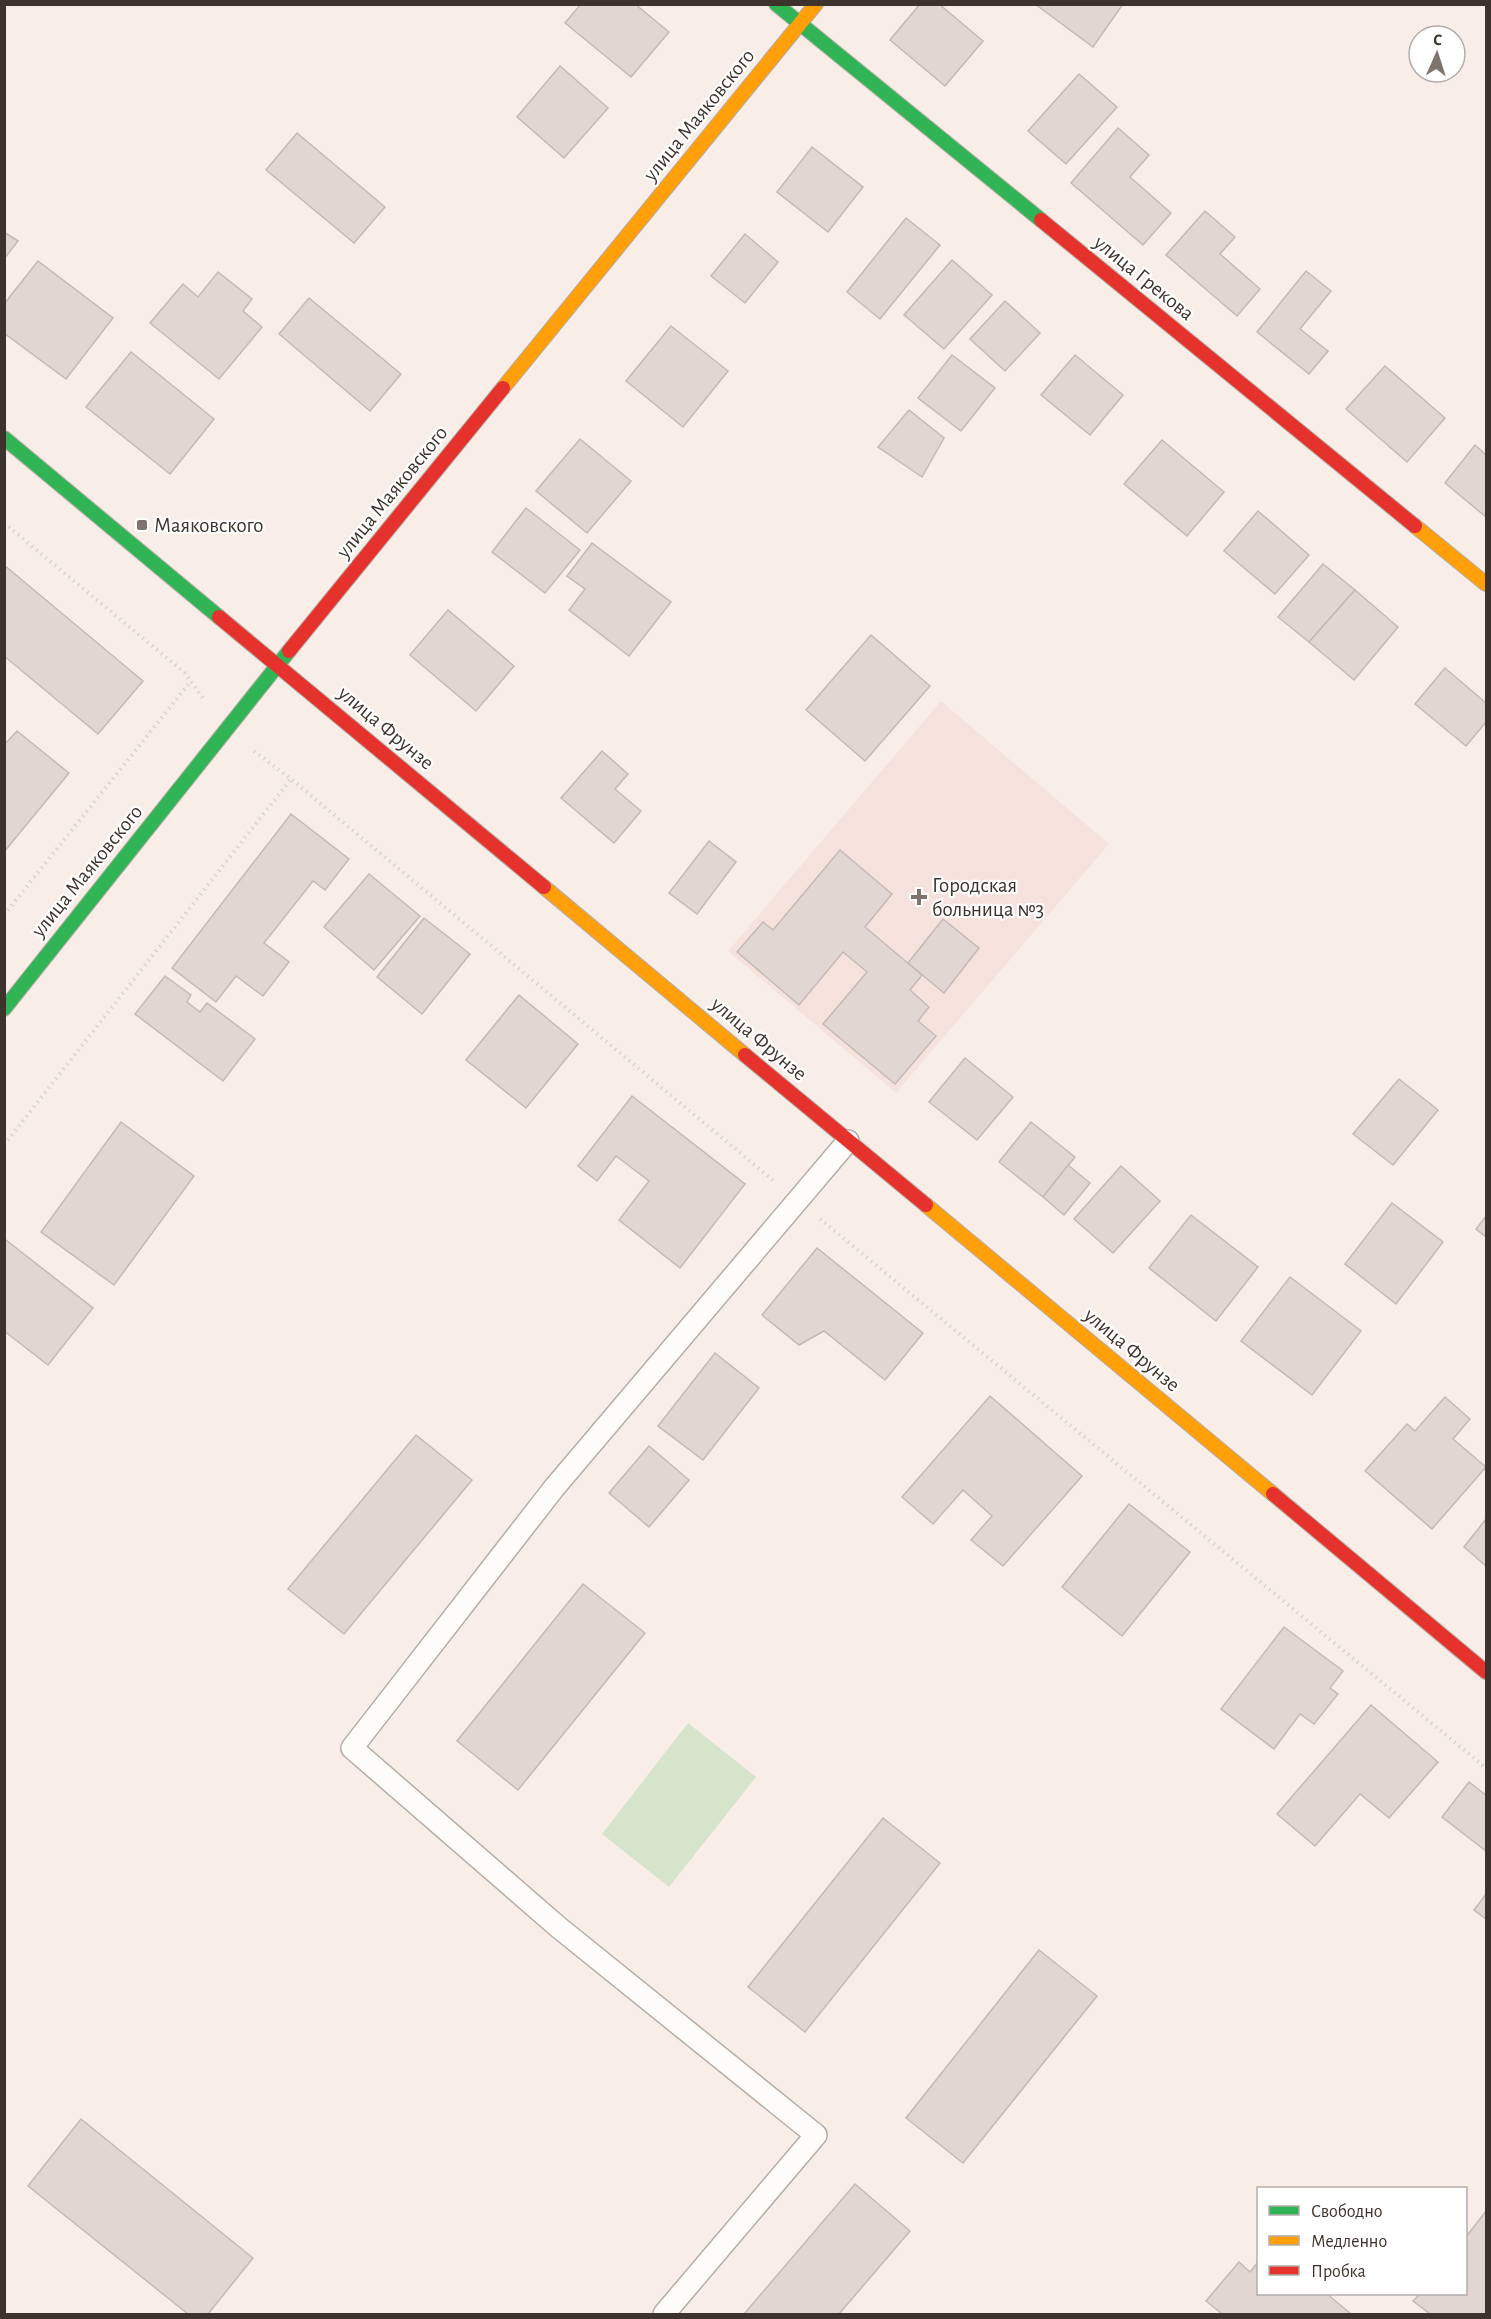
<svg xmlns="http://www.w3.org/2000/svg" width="1491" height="2319" font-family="'Alegreya Sans',sans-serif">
  <rect width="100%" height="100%" fill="#f8eee7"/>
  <!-- medical -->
  <polygon fill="#f6e2dc" points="941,701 1109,844 896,1093 728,951"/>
  <!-- green -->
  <polygon fill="#d6e4cc" points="688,1723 756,1777 669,1887 602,1834"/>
  <!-- building -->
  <g fill="#e2d6d2" stroke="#c4b9b6" stroke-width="1.5">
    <polygon points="581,4 635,4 669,32 631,77 565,23"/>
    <polygon points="920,4 939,4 983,41 945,86 890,40"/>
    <polygon points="1035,4 1123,4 1093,47"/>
    <polygon points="560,66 608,108 564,158 517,117"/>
    <polygon points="1079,74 1117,107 1066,164 1028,131"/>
    <polygon points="1118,128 1149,155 1130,177 1171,213 1143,245 1071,183"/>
    <polygon points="297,133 385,207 354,243 266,170"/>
    <polygon points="812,147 863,187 828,232 777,192"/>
    <polygon points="1205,211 1235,237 1220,254 1260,289 1237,316 1166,255"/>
    <polygon points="906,218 940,245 880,319 847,292"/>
    <polygon points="4,232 18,241 4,259"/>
    <polygon points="745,234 778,262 745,303 711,276"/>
    <polygon points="952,260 992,295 944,349 904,315"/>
    <polygon points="38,261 113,318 66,379 4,333 4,304"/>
    <polygon points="1306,271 1331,291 1300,329 1328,351 1309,374 1257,332"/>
    <polygon points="218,272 252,299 243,311 262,327 219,379 150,323 183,284 198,297"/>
    <polygon points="309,298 401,374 370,411 279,334"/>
    <polygon points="1005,301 1040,333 1005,371 970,339"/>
    <polygon points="671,326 728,371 683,427 626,381"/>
    <polygon points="131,352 214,419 170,474 86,407"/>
    <polygon points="952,355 995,388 961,431 918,398"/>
    <polygon points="1075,355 1123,395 1090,435 1041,395"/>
    <polygon points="1385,366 1445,418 1407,462 1346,409"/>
    <polygon points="909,410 944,438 922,477 878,447"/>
    <polygon points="580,439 631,481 587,533 536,491"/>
    <polygon points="1162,440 1224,492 1187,536 1124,484"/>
    <polygon points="1475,445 1486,455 1486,517 1445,483"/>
    <polygon points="526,508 580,550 545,593 492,552"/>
    <polygon points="1258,511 1309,555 1275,594 1224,551"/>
    <polygon points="592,543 671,602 629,656 569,610 585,589 567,576"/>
    <polygon points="1323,564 1355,590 1309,642 1278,617"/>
    <polygon points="4,565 143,681 98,734 4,656"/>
    <polygon points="1355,590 1398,627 1354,680 1309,642"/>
    <polygon points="448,610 514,666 476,711 410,655"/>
    <polygon points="871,635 930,686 865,761 806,710"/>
    <polygon points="1445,668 1486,703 1486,722 1466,746 1415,704"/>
    <polygon points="17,731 69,773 4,852 4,745"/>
    <polygon points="602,751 628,774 615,789 641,811 614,843 561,798"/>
    <polygon points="291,814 349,859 325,890 313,881 264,943 289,962 263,996 236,976 216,1002 172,968"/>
    <polygon points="709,841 736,862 697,914 669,893"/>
    <polygon points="840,850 892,894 865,927 922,975 910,990 929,1007 918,1021 936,1036 895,1084 823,1024 867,972 843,952 799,1005 737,952 763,922 773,930"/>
    <polygon points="369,874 420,916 374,970 324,927"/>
    <polygon points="424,918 470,954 422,1014 377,977"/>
    <polygon points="943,919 979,948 944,993 908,963"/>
    <polygon points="165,976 191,995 187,1002 200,1012 207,1003 255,1039 223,1081 135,1014"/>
    <polygon points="519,995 578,1044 526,1108 466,1060"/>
    <polygon points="965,1058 1013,1097 977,1140 929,1102"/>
    <polygon points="1399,1079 1438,1110 1393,1165 1353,1134"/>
    <polygon points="632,1096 745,1184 680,1268 619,1220 649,1181 616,1156 597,1181 578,1166"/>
    <polygon points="121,1122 194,1176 114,1285 41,1232"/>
    <polygon points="1031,1122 1075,1157 1043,1197 999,1162"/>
    <polygon points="1068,1165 1090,1183 1064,1215 1043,1197"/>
    <polygon points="1121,1166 1160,1201 1113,1253 1074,1219"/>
    <polygon points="1392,1203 1443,1242 1396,1304 1345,1264"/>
    <polygon points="1191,1215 1258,1267 1216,1321 1149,1268"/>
    <polygon points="1486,1216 1486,1237 1476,1229"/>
    <polygon points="6,1240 93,1308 48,1365 4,1331 4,1242"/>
    <polygon points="817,1248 923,1333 885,1380 824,1331 799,1345 762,1315"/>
    <polygon points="1290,1277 1361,1331 1312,1395 1241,1341"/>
    <polygon points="715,1353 759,1388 703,1460 658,1426"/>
    <polygon points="990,1396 1082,1476 1003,1566 971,1540 992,1516 963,1490 933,1524 902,1497"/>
    <polygon points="1445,1397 1470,1419 1453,1439 1486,1467 1432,1529 1365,1471 1407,1424 1415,1431"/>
    <polygon points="416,1435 472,1480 344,1634 288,1589"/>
    <polygon points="649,1446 689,1480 649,1527 609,1493"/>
    <polygon points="1129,1504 1190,1552 1122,1636 1062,1587"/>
    <polygon points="1486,1519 1486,1566 1464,1547"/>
    <polygon points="583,1584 645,1633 518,1790 457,1741"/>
    <polygon points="1284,1627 1343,1671 1330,1688 1338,1694 1314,1724 1300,1714 1274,1749 1221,1709"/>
    <polygon points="1371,1705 1438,1762 1389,1818 1360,1794 1315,1846 1277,1814"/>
    <polygon points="1469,1782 1486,1795 1486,1851 1442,1817"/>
    <polygon points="883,1818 940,1863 805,2032 748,1987"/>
    <polygon points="1486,1894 1486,1919 1474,1910"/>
    <polygon points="1039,1950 1097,1996 963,2163 906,2118"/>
    <polygon points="81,2119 253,2258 208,2314 188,2314 28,2186"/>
    <polygon points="855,2184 910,2231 839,2314 744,2314"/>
    <polygon points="1486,2211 1486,2314 1430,2314 1413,2301 1420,2294 1466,2294 1466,2237"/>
    <polygon points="1239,2262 1250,2272 1258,2262 1258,2294 1327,2294 1351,2314 1222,2314 1206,2301"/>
  </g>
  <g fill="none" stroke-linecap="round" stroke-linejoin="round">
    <!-- lane casing -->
    <g stroke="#b5ada6" stroke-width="24">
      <polyline id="lane" points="664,2314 816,2135 557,1926 352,1748 554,1488 848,1141"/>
    </g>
    <!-- fast casing -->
    <g stroke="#b5ada6" stroke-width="16">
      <g id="fast">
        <polyline points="776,4 1041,220"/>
        <polyline points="4,438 219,617"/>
        <polyline points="4,1009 289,651"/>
      </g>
    </g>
    <!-- slow casing -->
    <g stroke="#b5ada6" stroke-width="16">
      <g id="slow">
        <polyline points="503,388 816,4"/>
        <polyline points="1415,526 1486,584"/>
        <polyline points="544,887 745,1055"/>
        <polyline points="926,1205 1273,1494"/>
      </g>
    </g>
    <!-- jam casing -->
    <g stroke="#b5ada6" stroke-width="16">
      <g id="jam">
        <polyline points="1041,220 1415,526"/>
        <polyline points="219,617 544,887"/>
        <polyline points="289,651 503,388"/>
        <polyline points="745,1055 926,1205"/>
        <polyline points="1273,1494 1486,1672"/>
      </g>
    </g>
    <!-- path -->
    <g stroke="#d8d4d3" stroke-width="4" stroke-dasharray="1.5 4.5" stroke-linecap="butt">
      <polyline points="4,523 185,673 205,701"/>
      <polyline points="254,751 291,779 775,1182"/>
      <polyline points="4,915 191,681"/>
      <polyline points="4,1145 291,779"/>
      <polyline points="820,1219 1486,1768"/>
    </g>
    <!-- lane -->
    <use href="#lane" stroke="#fefcfb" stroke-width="21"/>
    <!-- fast -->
    <use href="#fast" stroke="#30b455" stroke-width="14"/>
    <!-- slow -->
    <use href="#slow" stroke="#ff9f0a" stroke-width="14"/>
    <!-- jam -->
    <use href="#jam" stroke="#e5322d" stroke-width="14"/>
  </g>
  <!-- markers -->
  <g fill="#7f746d" stroke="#fff" stroke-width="2">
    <rect x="136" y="519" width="12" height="12" rx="3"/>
    <path d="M916 888h6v6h6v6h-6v6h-6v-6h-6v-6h6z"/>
  </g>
  <g text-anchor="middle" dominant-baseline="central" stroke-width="4.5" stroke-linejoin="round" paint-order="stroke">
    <!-- street labels -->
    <g font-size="21" fill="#3e332c" stroke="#fff">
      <text transform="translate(699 115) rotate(-51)">улица Маяковского</text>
      <text transform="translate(1144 278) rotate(39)">улица Грекова</text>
      <text transform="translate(392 492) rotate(-51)">улица Маяковского</text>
      <text transform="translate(386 728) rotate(40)">улица Фрунзе</text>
      <text transform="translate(87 871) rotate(-51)">улица Маяковского</text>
      <text transform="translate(759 1039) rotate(40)">улица Фрунзе</text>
      <text transform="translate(1132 1350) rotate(40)">улица Фрунзе</text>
    </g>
    <!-- poi labels -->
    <g font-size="21" fill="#3e332c" stroke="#fff" text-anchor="start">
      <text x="154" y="525">Маяковского</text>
      <text x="932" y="885">Городская<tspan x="932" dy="24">больница №3</tspan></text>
    </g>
  </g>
  <!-- border -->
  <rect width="1491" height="2319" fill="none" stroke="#3e332c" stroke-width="12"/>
  <!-- legend -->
  <rect x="1257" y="2187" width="210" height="108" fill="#ffffff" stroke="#b2adab" stroke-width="1.5"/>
  <rect x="1269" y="2206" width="30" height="9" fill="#30b455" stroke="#b2adab" stroke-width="1.5"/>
  <text x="1311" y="2217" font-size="18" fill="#3e332c">Свободно</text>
  <rect x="1269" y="2236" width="30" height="9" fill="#ff9f0a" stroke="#b2adab" stroke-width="1.5"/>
  <text x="1311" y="2247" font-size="18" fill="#3e332c">Медленно</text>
  <rect x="1269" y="2266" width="30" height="9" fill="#e5322d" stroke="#b2adab" stroke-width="1.5"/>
  <text x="1311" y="2277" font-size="18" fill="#3e332c">Пробка</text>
  <!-- north arrow -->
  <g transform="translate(1437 54) rotate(3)"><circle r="28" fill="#ffffff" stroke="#b2adab" stroke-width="1.5"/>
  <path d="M0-4.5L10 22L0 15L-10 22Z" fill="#7f746d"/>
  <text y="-9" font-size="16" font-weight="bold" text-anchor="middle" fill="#3e332c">С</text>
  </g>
</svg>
